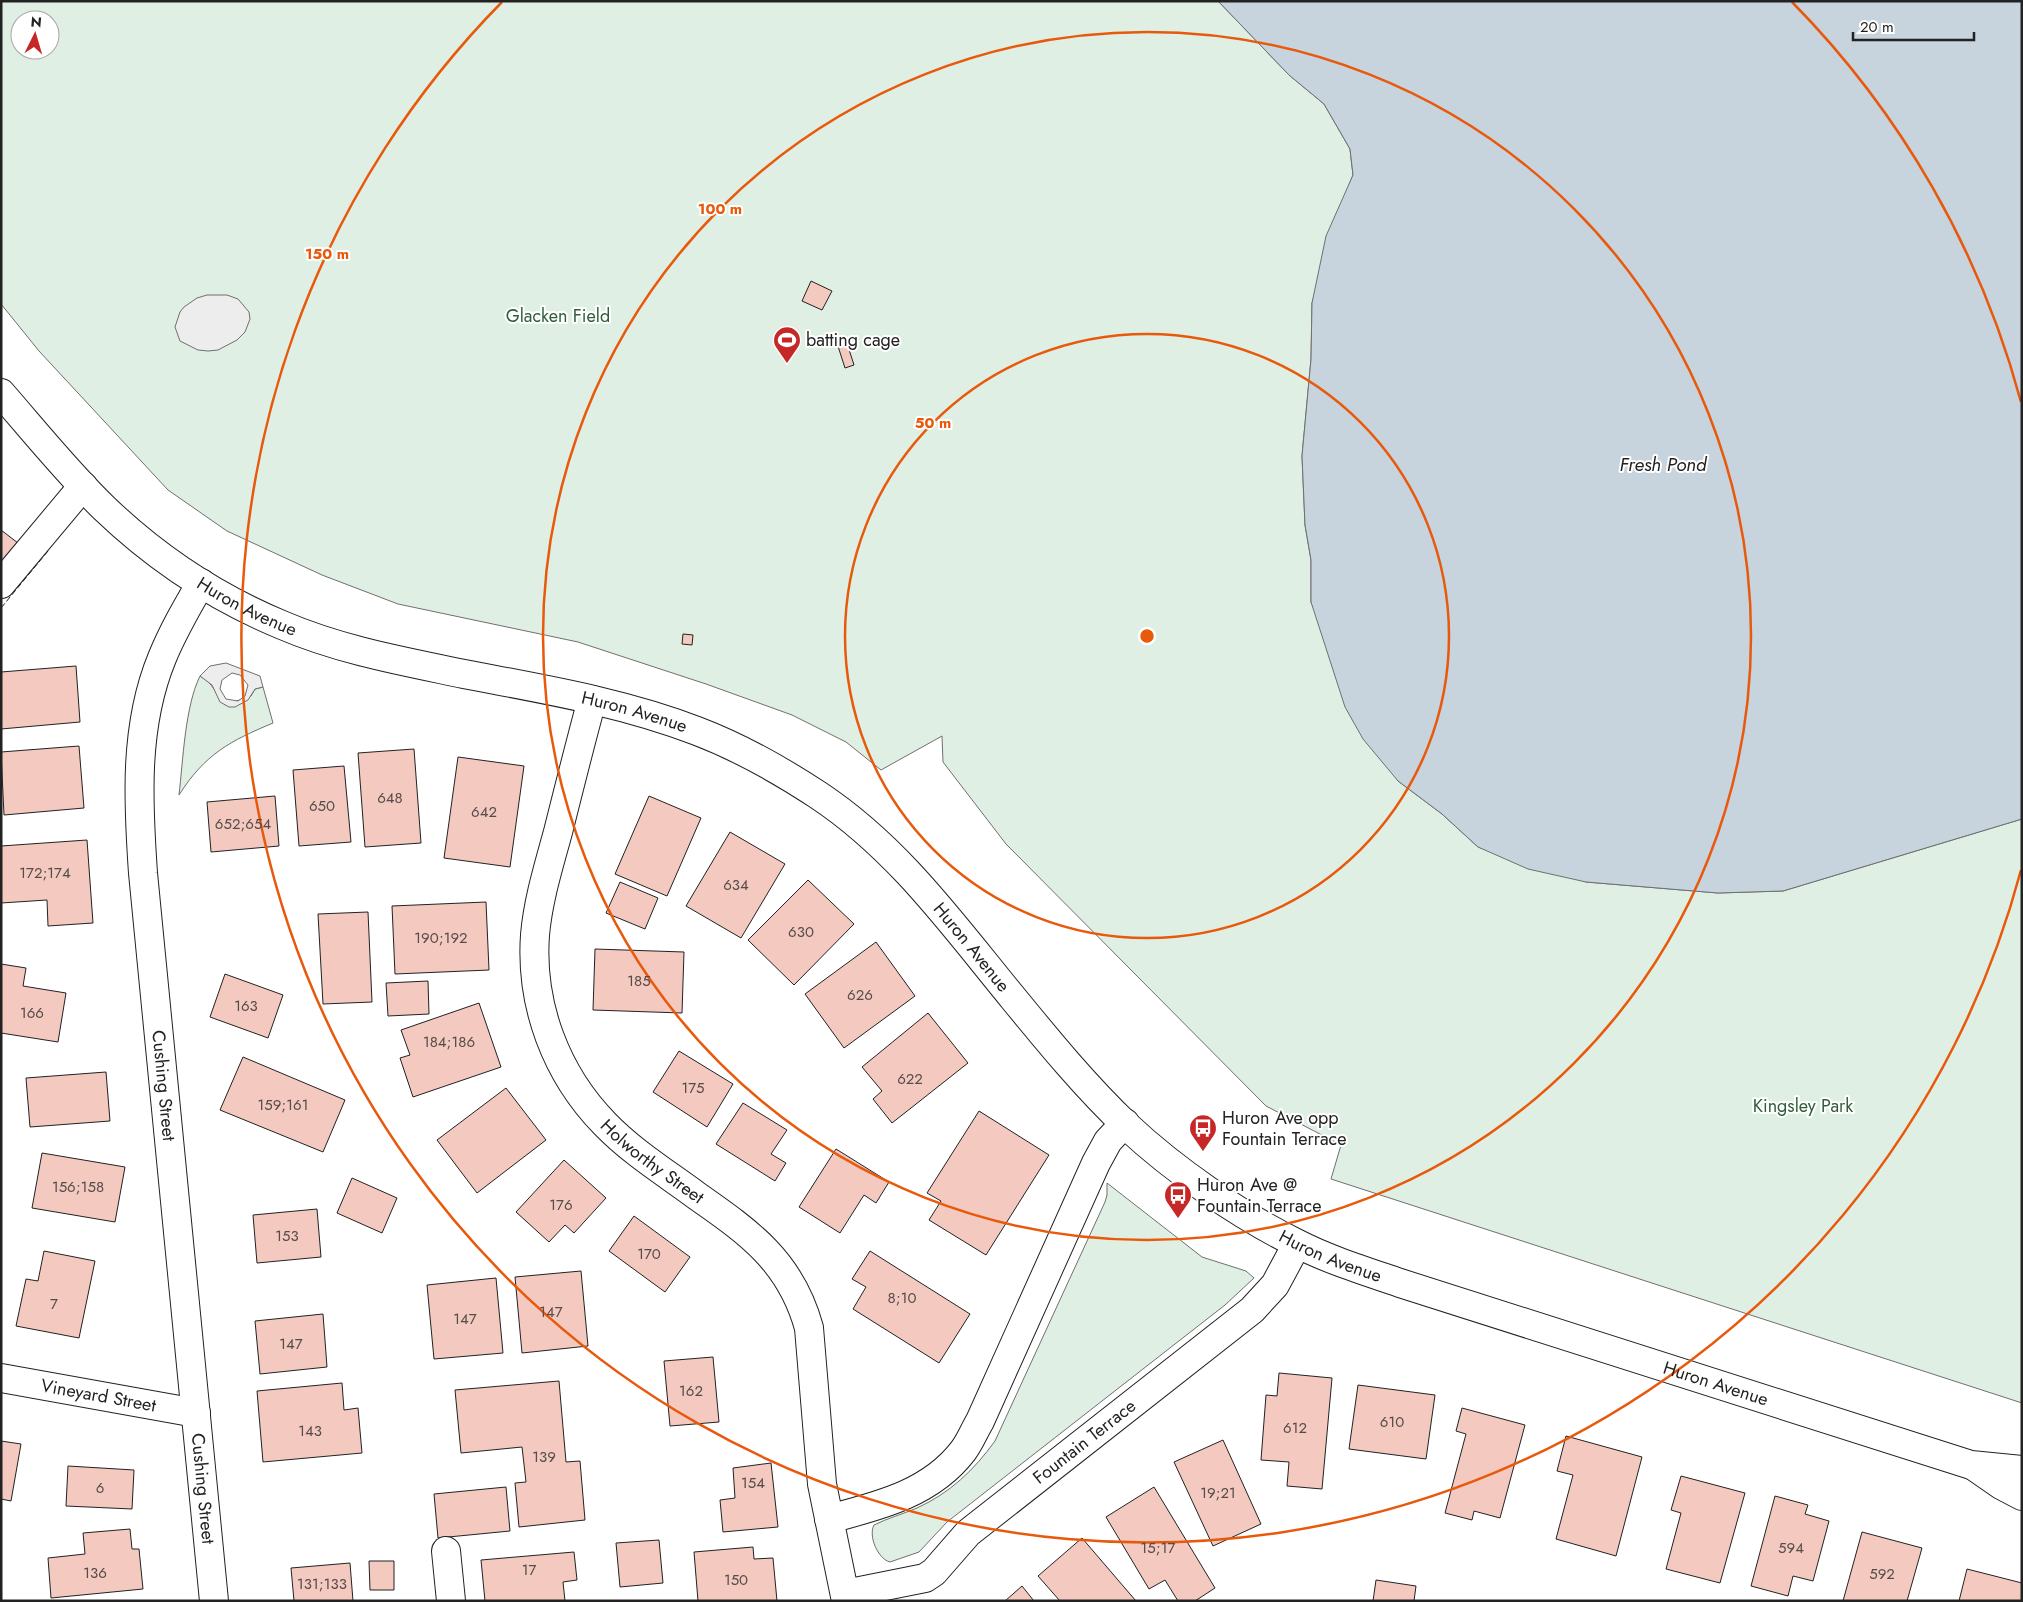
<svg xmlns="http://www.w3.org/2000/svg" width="2023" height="1602" font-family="Jost,sans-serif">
  <rect width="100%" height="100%" fill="#fff"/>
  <!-- green -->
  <g fill="#e0efe3" stroke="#6f6f6f" fill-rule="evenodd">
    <path d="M1 1H1218L1289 75 1324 104 1350 149 1353 175 1342 203 1312 303 1311 359 1302 456 1305 525 1311 560V602L1398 781 1442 814 1478 847 1586 882 1718 893 1783 891 2022 819V1403L1331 1179 1341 1145 1266 1106 1006 844 943 762 942 736 881 770 846 742 792 715 706 684 578 642 398 604 322 575 227 531 168 490 39 351 1 304ZM20 20H50V50H20Z"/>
    <path d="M200 676C213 683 216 694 225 705L251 696 255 689 263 687 273 723C230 741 205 754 179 795 183 761 185 706 200 676Z"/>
    <path d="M1107 1183 1202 1257 1246 1271 1254 1278 1225 1305 947 1522 919 1552 890 1562C878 1559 868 1536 874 1525 888 1518 903 1514 917 1508 950 1493 974 1470 995 1441L1105 1202 1107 1195Z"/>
  </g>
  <!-- parking -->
  <g fill="#ededed" stroke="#6f6f6f" fill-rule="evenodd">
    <polygon points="207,295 227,295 238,299 249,312 250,319 245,332 237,340 218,350 208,351 198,350 180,341 175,327 180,312 184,307 197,298"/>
    <path d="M226 663 260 676 263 687 255 689 248 700 235 707H229L220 702 212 685 200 676 210 666ZM232 673 240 675 248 685 245 696 238 701 226 699 220 689 222 680Z"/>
  </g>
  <!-- water -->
  <polygon fill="#c7d3dd" stroke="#6f6f6f" points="1218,1 2022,1 2022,819 1783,891 1718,893 1586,882 1528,869 1478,847 1442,814 1398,781 1363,739 1345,707 1311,602 1311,560 1305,525 1302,456 1311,359 1312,303 1326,236 1353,175 1350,149 1324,104 1289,75"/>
  <!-- building -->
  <g fill="#f3c9c0" stroke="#222">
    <polygon points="811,281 832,291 822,310 802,301"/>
    <polygon points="845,337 854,365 845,368 836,340"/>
    <polygon points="1,530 18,543 1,563"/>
    <polygon points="683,634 693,635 692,645 682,644"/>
    <polygon points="76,666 80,722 1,729 1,672"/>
    <polygon points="79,746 84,808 4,815 1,752"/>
    <polygon points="414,749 421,843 365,847 358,753"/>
    <polygon points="458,757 524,766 510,867 444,858"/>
    <polygon points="344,766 351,842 299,846 293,770"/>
    <polygon points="275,796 279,846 211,852 207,802"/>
    <polygon points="649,796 701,818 667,896 615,874"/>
    <polygon points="730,832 785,864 741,938 686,906"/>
    <polygon points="87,840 93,923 48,926 47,900 1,903 1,846"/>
    <polygon points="808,880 854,924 794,985 748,940"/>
    <polygon points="620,882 658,898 645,929 606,913"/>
    <polygon points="486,902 489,970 395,974 392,906"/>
    <polygon points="368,912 372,1002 323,1004 318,914"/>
    <polygon points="876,942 915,996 844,1048 805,994"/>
    <polygon points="595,949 684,952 682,1013 593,1010"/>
    <polygon points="1,964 26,968 23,986 66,993 58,1042 1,1033"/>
    <polygon points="225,974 283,995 268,1038 210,1017"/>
    <polygon points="428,981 429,1014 388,1016 386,983"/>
    <polygon points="479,1003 501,1067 413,1097 400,1058 410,1055 401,1030"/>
    <polygon points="928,1013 968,1063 892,1123 873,1099 882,1091 862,1067"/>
    <polygon points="679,1051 733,1084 707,1127 653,1092"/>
    <polygon points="243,1057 345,1100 323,1152 220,1110"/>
    <polygon points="106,1072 110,1121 30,1127 26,1078"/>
    <polygon points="506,1088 546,1140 477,1193 437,1140"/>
    <polygon points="743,1103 787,1130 771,1154 786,1163 775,1181 716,1144"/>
    <polygon points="979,1111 1049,1155 986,1255 929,1220 941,1201 927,1193"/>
    <polygon points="836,1149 889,1182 876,1203 864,1195 840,1233 799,1207"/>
    <polygon points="42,1153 125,1167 115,1222 32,1208"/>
    <polygon points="564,1160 606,1198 574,1233 565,1225 549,1242 516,1212"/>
    <polygon points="352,1178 397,1198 382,1233 337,1213"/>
    <polygon points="317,1209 321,1257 257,1263 253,1215"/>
    <polygon points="634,1216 690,1257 665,1292 609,1251"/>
    <polygon points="44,1251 95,1261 79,1338 16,1326 26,1279 38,1281"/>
    <polygon points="870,1251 970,1314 939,1363 853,1309 866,1287 852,1279"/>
    <polygon points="581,1271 588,1346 522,1353 515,1277"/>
    <polygon points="496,1278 503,1353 434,1359 427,1285"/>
    <polygon points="323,1314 327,1367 260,1374 255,1321"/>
    <polygon points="713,1357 719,1422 670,1426 664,1361"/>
    <polygon points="1279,1373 1332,1378 1322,1489 1287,1486 1289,1462 1261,1460 1266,1395 1277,1396"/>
    <polygon points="559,1381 566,1462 580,1461 585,1520 519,1527 515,1483 526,1482 522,1447 461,1453 455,1390"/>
    <polygon points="342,1383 344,1410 358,1408 362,1453 263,1462 257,1391"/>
    <polygon points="1358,1385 1435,1395 1426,1459 1349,1449"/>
    <polygon points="1462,1408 1525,1425 1500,1518 1474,1511 1472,1520 1445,1513 1466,1434 1456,1431"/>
    <polygon points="1566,1436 1642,1457 1616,1556 1556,1539 1573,1475 1557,1471"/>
    <polygon points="1223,1440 1261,1524 1213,1546 1174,1462"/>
    <polygon points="1,1441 21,1444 11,1501 1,1499"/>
    <polygon points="771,1463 778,1527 723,1532 720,1500 735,1498 733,1468"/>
    <polygon points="68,1466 134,1470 132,1509 66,1506"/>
    <polygon points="1681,1476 1745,1493 1720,1583 1666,1569 1681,1513 1671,1510"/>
    <polygon points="506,1487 510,1531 438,1538 434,1494"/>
    <polygon points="1154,1487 1215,1588 1195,1601 1178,1601 1165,1580 1149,1589 1106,1517"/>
    <polygon points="1775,1496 1808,1505 1805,1514 1829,1521 1813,1581 1793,1576 1788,1596 1751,1586"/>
    <polygon points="130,1529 132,1549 139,1549 143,1589 51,1598 48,1558 85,1554 83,1533"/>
    <polygon points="1862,1532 1922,1548 1907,1601 1843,1601"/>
    <polygon points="1082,1538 1136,1601 1060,1601 1038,1576"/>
    <polygon points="659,1540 663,1583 620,1587 616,1543"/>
    <polygon points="753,1547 754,1559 773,1558 777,1601 698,1601 694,1552"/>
    <polygon points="574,1552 577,1580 563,1582 565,1601 485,1601 481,1560"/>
    <polygon points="369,1561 394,1561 394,1590 370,1590"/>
    <polygon points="350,1563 353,1601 294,1601 291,1568"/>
    <polygon points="1967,1569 2022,1583 2022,1601 1959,1601"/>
    <polygon points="1376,1580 1416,1586 1414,1601 1373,1601"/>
    <polygon points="1022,1586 1034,1601 1005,1601"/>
  </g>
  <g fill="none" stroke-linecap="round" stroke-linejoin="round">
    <!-- minor casing -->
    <g stroke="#222" stroke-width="30">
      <g id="minor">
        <path id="s1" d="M1 393C35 432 67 472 104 508 155 557 217 598 282 625 340 650 402 661 464 674 542 689 622 702 697 731 739 747 780 770 818 795 898 848 953 925 1013 998 1049 1042 1086 1087 1127 1126 1174 1170 1239 1215 1296 1243 1329 1260 1365 1271 1400 1283L1971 1465 2022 1470"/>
        <path id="s2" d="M201 583C187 607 173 631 162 658 134 726 138 801 143 873L214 1601"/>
        <polyline points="1,584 83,486"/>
        <path id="s3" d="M592 700C580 744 569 788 558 832 549 865 538 900 535 935 530 1005 556 1074 605 1124 632 1152 666 1173 697 1196 750 1233 791 1262 809 1328L822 1484 846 1601"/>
        <path id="s4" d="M1 1378 196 1413"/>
        <polyline points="1975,1467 2001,1485 2022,1496"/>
        <path d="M829 1519C878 1506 930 1494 963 1451 970 1442 974 1431 980 1421L1096 1163 1108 1141 1125 1123"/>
        <polyline points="446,1551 451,1601"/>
        <path id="s5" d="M845 1594 925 1578 934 1572 968 1533 1252 1310 1275 1285 1297 1244"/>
      </g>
    </g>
    <!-- minor -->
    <use href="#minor" stroke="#fff" stroke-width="28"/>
    <!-- fence -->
    <polyline stroke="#222" stroke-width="1" stroke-dasharray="6 2.5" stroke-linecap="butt" points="1,608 48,551"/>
  </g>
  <!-- distance rings -->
  <g fill="none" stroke="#e8590c" stroke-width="2.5">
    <circle cx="1147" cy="636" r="302"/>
    <circle cx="1147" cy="636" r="604"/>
    <path d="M2021 870A905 905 0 1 1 502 2M1792 2A905 905 0 0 1 2021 402"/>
  </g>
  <!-- icons -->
  <defs>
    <g id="stadium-pin" transform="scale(1.4375)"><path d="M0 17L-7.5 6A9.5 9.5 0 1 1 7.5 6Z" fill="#c62828" stroke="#fff"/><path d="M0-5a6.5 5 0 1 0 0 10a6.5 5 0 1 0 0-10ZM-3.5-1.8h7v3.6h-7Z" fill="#fff"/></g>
    <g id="bus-pin" transform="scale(1.4375)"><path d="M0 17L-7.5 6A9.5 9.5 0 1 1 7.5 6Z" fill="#c62828" stroke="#fff"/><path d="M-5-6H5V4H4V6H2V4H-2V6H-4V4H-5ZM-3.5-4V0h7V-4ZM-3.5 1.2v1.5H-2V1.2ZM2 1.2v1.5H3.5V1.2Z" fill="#fff"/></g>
  </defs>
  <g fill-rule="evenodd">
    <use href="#stadium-pin" x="787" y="340"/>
    <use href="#bus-pin" x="1203" y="1128"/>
    <use href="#bus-pin" x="1178" y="1195"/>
  </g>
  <g text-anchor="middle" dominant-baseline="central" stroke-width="4" stroke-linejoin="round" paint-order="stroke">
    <!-- number labels -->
    <g font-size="15" fill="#564c4a">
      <text x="390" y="798">648</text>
      <text x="322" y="806">650</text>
      <text x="484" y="812">642</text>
      <text x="243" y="824">652;654</text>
      <text x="45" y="873">172;174</text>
      <text x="736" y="885">634</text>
      <text x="801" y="932">630</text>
      <text x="441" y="938">190;192</text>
      <text x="639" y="981">185</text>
      <text x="860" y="995">626</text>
      <text x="246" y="1006">163</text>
      <text x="32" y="1013">166</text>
      <text x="449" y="1042">184;186</text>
      <text x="910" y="1079">622</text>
      <text x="693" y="1088">175</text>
      <text x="283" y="1105">159;161</text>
      <text x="78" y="1187">156;158</text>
      <text x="561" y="1205">176</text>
      <text x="287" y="1236">153</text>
      <text x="649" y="1254">170</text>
      <text x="902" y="1298">8;10</text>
      <text x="54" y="1304">7</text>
      <text x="551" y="1312">147</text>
      <text x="465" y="1319">147</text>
      <text x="291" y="1344">147</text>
      <text x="691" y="1391">162</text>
      <text x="1392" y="1422">610</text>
      <text x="1295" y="1428">612</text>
      <text x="310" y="1431">143</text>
      <text x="544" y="1457">139</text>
      <text x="753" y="1483">154</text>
      <text x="100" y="1488">6</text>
      <text x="1218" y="1493">19;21</text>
      <text x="1158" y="1548">15;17</text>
      <text x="1791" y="1548">594</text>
      <text x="529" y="1570">17</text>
      <text x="95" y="1573">136</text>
      <text x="1882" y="1574">592</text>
      <text x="736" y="1580">150</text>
      <text x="322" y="1584">131;133</text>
    </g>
    <!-- park labels -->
    <g font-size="18" fill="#2f5e38" stroke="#fff">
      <text x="558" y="316">Glacken Field</text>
      <text x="1803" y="1106">Kingsley Park</text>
    </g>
    <!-- poi labels -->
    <g font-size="18" fill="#222" stroke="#fff" text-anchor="start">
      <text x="806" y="340">batting cage</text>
      <text x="1222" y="1118">Huron Ave opp<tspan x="1222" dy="21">Fountain Terrace</tspan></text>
      <text x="1197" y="1185">Huron Ave @<tspan x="1197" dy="21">Fountain Terrace</tspan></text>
    </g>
    <!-- street labels -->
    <g font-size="18" fill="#222" stroke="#fff">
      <text stroke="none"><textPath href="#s1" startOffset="329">Huron Avenue</textPath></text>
      <text stroke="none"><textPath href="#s1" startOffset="732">Huron Avenue</textPath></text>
      <text stroke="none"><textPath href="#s1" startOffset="1152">Huron Avenue</textPath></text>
      <text stroke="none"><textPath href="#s2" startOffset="516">Cushing Street</textPath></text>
      <text stroke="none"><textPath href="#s3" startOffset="510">Holworthy Street</textPath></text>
      <text stroke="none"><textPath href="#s1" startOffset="1632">Huron Avenue</textPath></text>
      <text stroke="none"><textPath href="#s1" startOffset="2038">Huron Avenue</textPath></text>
      <text stroke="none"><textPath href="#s4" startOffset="99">Vineyard Street</textPath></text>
      <text stroke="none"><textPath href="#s5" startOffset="292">Fountain Terrace</textPath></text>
      <text stroke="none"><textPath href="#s2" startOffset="921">Cushing Street</textPath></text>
    </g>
    <!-- water labels -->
    <g font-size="19" font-style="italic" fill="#222" stroke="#fff">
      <text x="1663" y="464">Fresh Pond</text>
    </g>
  </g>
  <circle cx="1147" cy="636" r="8" fill="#e8590c" stroke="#fff" stroke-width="2.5"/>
  <g font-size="15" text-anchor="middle" font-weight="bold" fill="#e8590c" stroke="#fff" stroke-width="4" stroke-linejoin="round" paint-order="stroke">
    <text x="720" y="214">100 m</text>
    <text x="327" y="259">150 m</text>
    <text x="933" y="428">50 m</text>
  </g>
  <!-- border -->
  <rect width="2023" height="1602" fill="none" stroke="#222222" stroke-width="5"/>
  <!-- north arrow -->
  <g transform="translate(35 35) rotate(5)"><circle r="24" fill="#ffffff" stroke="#a7a7a7"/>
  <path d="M0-4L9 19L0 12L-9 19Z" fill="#c62828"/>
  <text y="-8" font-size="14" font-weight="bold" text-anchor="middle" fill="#222222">N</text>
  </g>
  <!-- scale -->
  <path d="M1853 32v8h121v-8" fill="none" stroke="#222222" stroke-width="2.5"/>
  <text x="1860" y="32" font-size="15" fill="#222222" stroke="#ffffff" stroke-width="4" paint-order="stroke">20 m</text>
</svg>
